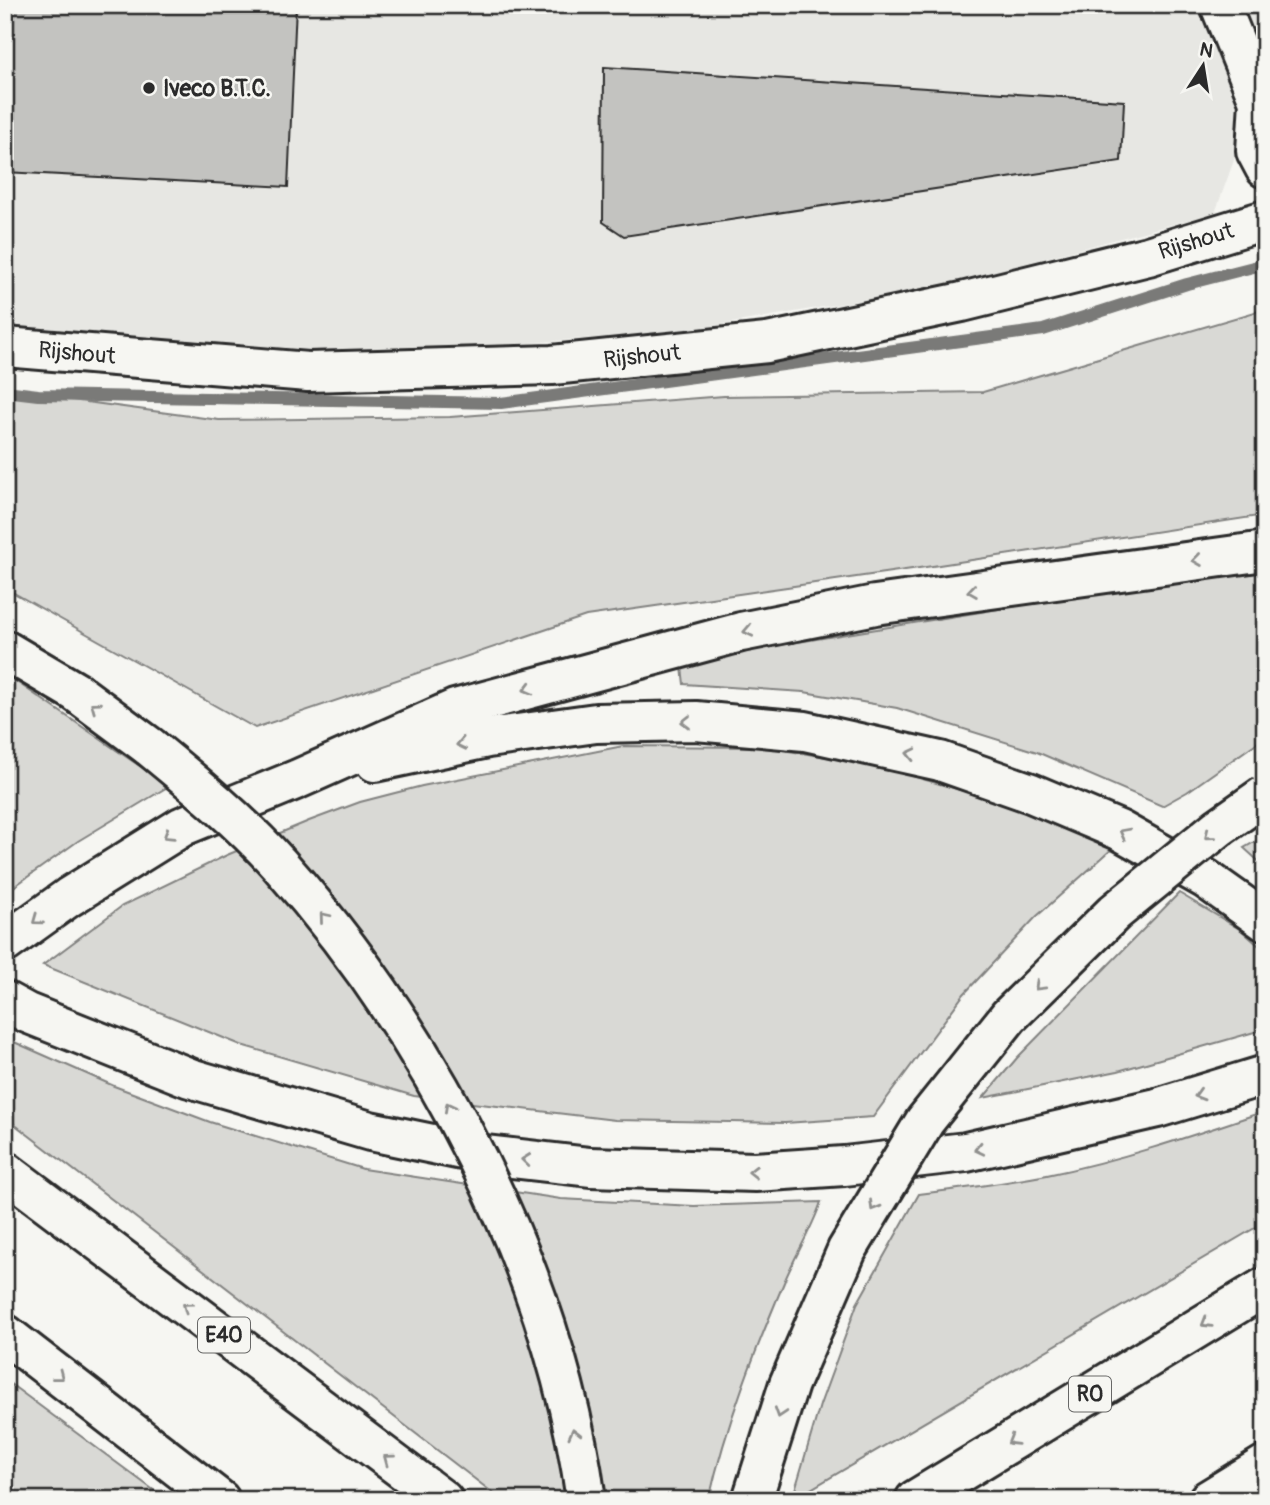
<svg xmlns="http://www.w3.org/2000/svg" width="1270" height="1505" font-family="Pangolin,sans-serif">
  <rect width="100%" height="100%" fill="#f6f6f2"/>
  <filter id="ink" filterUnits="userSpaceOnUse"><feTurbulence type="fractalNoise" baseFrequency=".0143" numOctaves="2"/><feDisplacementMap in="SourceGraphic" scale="14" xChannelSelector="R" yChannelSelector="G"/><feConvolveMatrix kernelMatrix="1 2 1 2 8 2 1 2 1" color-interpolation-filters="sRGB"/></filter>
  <g filter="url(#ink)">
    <!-- built -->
    <polygon fill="#e7e7e3" points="5,5 1265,5 1265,91 1235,105 1238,133 1234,160 1215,213 967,279 904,293 720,325 622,336 489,346 239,352 71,344 5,328"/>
    <!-- green -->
    <g fill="#d9d9d5" stroke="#828280" stroke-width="2">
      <polygon points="1265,309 1265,515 926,567 586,616 255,728 5,588 5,391 219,420 450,417 724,396 983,392"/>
      <polygon points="1265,571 1265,737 1187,792 1162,806 1037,752 897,708 804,692 684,684 682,667 744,651 1089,594"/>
      <polygon points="5,674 169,786 78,841 5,893"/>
      <polygon points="623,746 763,747 872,764 994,800 1113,848 1036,917 964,994 873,1117 785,1123 615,1120 414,1096 241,1045 43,965 122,906 227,855 309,821 360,802 422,786"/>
      <polygon points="1265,836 1265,867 1244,848"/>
      <polygon points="1179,893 1241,930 1265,951 1265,1029 1118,1071 983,1098 1017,1058"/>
      <path d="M5 1038 114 1086 210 1122 363 1169 561 1199 694 1206 821 1202C812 1229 796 1254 785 1280 755 1351 726 1424 709 1500H502L5 1117Z"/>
      <path d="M1265 1111V1222L792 1500 820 1405 857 1304 919 1194C962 1189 1005 1183 1047 1175 1121 1160 1194 1135 1265 1111Z"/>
      <polygon points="5,1380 167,1500 5,1500"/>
    </g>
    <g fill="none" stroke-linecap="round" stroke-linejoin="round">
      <!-- stream -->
      <polyline stroke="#7a7a78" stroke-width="12" points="5,391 38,395 501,403 1043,330 1187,284 1265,264"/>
    </g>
    <!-- building -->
    <g fill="#c3c3c0" stroke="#2b2b2b" stroke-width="2">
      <polygon points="5,5 296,5 288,187 5,172"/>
      <polygon points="604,67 1124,101 1121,161 624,236 603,222"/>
    </g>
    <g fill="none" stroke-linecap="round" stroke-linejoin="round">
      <!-- minor casing -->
      <g stroke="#2b2b2b" stroke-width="44">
        <g id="minor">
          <polyline points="1220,5 1259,101 1256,151 1265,168"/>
          <polyline points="5,347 308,372 552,365 767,343 962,302 1148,256 1265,220"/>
        </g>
      </g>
      <!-- motorway casing -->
      <g stroke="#2b2b2b" stroke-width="44">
        <g id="motorway">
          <polyline points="5,650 76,692 150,747"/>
          <polyline points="375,762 488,738 596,723 696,721 805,731 940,761 1031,793 1119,830 1206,879 1265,921"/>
          <polyline points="5,943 69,897 183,826 298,779 455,709 741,632 875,605 1265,551"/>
          <polyline points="5,1001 27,1013 190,1078 370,1131 486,1155 590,1167 755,1172 844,1166 966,1152 1157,1108 1265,1075"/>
          <polyline points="5,1171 443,1500"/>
          <polyline points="5,1334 220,1500"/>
          <polyline points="915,1500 1265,1287"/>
          <polyline points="1208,1500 1265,1465"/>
        </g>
      </g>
      <!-- minor -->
      <use href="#minor" stroke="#f6f6f2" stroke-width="38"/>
      <!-- motorway -->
      <use href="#motorway" stroke="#f6f6f2" stroke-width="38"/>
      <!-- motorway-bridge casing -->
      <g stroke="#2b2b2b" stroke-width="44" stroke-linecap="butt">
        <g id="motorway-bridge">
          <path d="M150 747C195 784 240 821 279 864 432 1036 555 1271 586 1500"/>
          <polyline points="752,1500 789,1384 847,1250 925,1121 1009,1016 1115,912 1218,828 1265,795"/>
        </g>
      </g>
      <!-- motorway-bridge -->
      <use href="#motorway-bridge" stroke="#f6f6f2" stroke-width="38"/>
    </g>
    <!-- one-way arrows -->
    <defs><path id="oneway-chevron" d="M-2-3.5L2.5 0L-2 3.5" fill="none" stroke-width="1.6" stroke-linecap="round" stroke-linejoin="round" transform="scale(1.75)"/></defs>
    <g stroke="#90908e">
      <use href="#oneway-chevron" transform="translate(1197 560) rotate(172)"/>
      <use href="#oneway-chevron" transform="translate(972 591) rotate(172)"/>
      <use href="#oneway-chevron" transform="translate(748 631) rotate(168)"/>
      <use href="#oneway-chevron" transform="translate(528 689) rotate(165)"/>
      <use href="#oneway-chevron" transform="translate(95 706) rotate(-144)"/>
      <use href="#oneway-chevron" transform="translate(686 722) rotate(180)"/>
      <use href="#oneway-chevron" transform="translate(461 744) rotate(168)"/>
      <use href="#oneway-chevron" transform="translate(911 754) rotate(-167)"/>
      <use href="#oneway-chevron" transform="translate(1124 833) rotate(-152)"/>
      <use href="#oneway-chevron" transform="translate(168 835) rotate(148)"/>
      <use href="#oneway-chevron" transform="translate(1209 835) rotate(141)"/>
      <use href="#oneway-chevron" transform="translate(324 917) rotate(-130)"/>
      <use href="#oneway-chevron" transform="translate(37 920) rotate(144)"/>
      <use href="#oneway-chevron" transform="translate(1039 986) rotate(136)"/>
      <use href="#oneway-chevron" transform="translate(1199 1095) rotate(163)"/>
      <use href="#oneway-chevron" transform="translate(449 1107) rotate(-118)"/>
      <use href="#oneway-chevron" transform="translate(979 1149) rotate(167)"/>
      <use href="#oneway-chevron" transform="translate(526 1160) rotate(-174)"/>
      <use href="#oneway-chevron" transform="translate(753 1172) rotate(180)"/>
      <use href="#oneway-chevron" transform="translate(874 1206) rotate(121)"/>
      <use href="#oneway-chevron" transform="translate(187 1307) rotate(-143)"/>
      <use href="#oneway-chevron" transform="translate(1206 1323) rotate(149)"/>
      <use href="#oneway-chevron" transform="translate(59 1376) rotate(38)"/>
      <use href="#oneway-chevron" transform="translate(780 1413) rotate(108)"/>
      <use href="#oneway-chevron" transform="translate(574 1433) rotate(-104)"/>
      <use href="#oneway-chevron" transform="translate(1012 1441) rotate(149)"/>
      <use href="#oneway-chevron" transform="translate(388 1459) rotate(-143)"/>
    </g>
  </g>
  <!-- markers -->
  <circle fill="#2b2b2b" stroke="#f6f6f2" stroke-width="2.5" cx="149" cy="88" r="7"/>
  <g text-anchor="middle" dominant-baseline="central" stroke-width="5" stroke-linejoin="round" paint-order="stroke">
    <!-- shield labels -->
    <g fill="#f6f6f2" stroke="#686867" stroke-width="2">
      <rect x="198" y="1317.5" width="52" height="35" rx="5"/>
      <rect x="1069" y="1376.5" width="42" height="35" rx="5"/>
    </g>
    <g font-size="21" font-weight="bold" fill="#2b2b2b">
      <text x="224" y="1335">E40</text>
      <text x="1090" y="1394">R0</text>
    </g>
    <!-- poi labels -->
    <g font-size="23" font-weight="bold" fill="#2b2b2b" stroke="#f6f6f2" text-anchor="start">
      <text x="163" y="88">Iveco B.T.C.</text>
    </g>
    <!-- street labels -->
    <g font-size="23" fill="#2b2b2b" stroke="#f6f6f2">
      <text transform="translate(1196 241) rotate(-17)">Rijshout</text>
      <text transform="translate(77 353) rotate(5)">Rijshout</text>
      <text transform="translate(642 356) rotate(-6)">Rijshout</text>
    </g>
  </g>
  <!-- margin -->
  <rect width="1270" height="1505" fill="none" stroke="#f6f6f2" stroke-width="28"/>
  <rect x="14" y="14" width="1242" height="1477" fill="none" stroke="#2b2b2b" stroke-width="2.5" filter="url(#ink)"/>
  <!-- north arrow -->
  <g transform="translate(1203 66) rotate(12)" stroke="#f6f6f2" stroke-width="5" paint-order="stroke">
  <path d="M0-5L12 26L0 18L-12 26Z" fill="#2b2b2b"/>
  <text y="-10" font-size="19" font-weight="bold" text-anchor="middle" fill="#2b2b2b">N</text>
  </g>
</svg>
